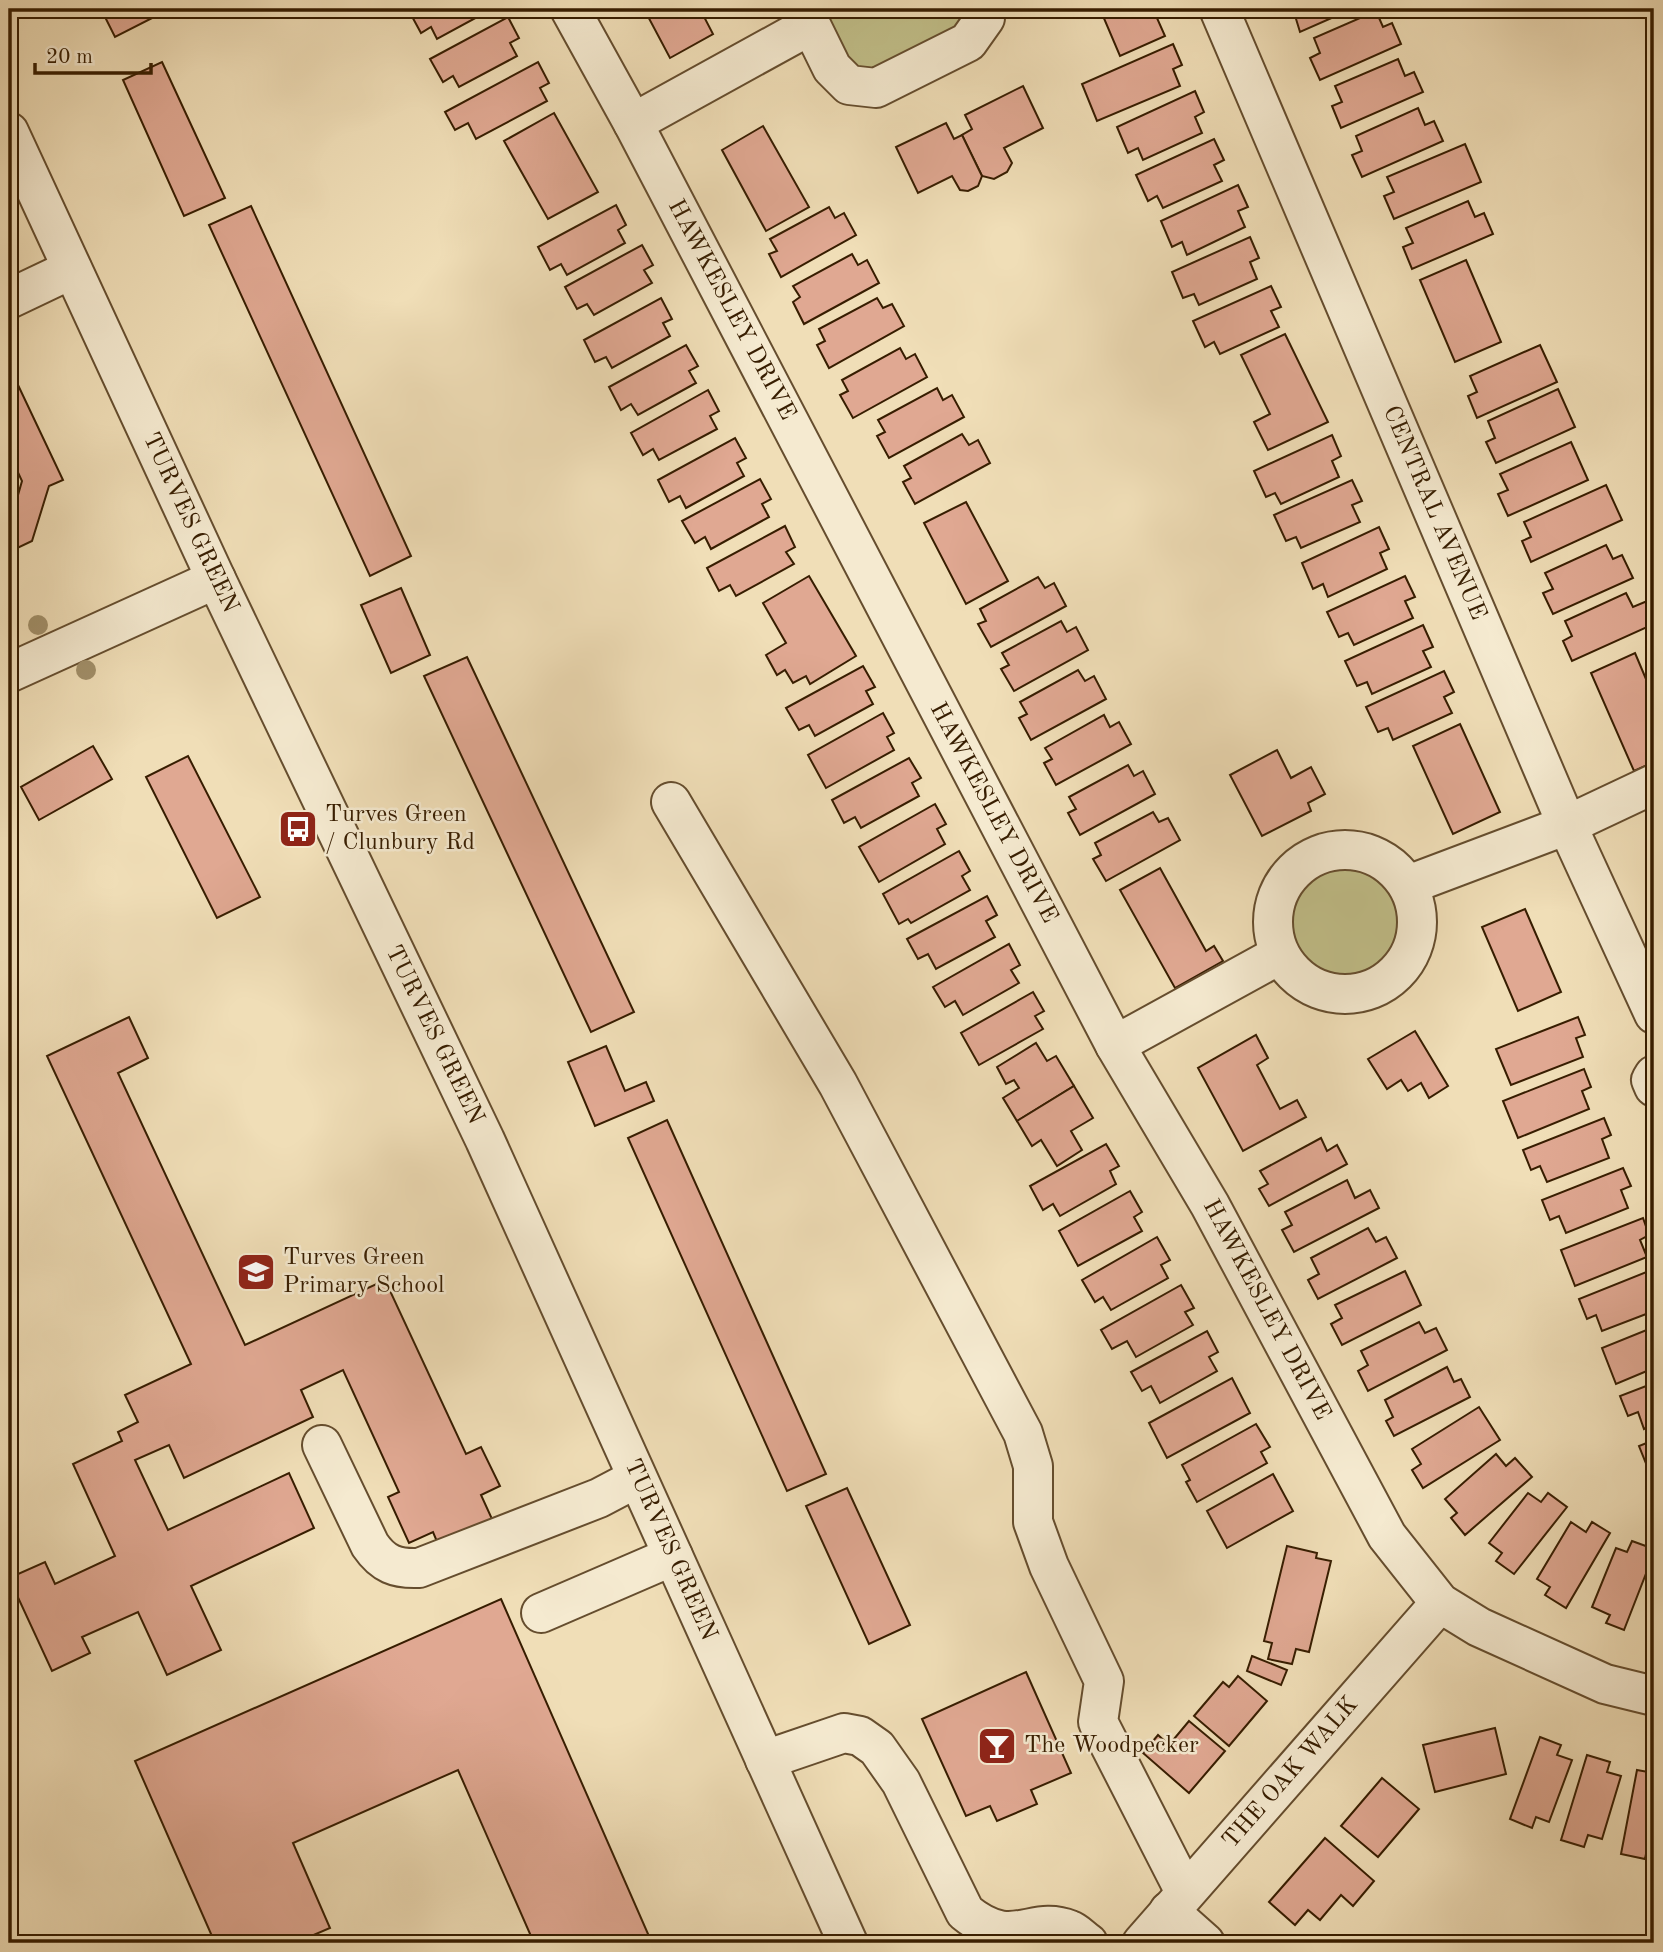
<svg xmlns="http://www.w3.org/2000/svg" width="1663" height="1952" font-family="'Old Standard TT',serif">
  <rect width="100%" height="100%" fill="#f0deb7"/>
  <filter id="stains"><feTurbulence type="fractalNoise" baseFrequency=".00286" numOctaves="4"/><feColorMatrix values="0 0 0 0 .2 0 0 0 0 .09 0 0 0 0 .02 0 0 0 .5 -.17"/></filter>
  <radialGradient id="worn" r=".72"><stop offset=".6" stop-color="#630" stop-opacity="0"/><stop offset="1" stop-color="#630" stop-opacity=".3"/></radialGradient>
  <!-- green -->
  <g fill="#c1bf89" stroke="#7c6e44" stroke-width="2">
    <polygon points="817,9 968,9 963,26 872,75 856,69"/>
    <circle cx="1346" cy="921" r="62"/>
  </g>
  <!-- building -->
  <g fill="#e0a892" stroke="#371d00" stroke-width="2">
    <polygon points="101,9 160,9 162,13 115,37"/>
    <polygon points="413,9 492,9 437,39 431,27 421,33 409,11"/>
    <polygon points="644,9 700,9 713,34 670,58"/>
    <polygon points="1100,9 1153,9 1165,36 1120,56"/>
    <polygon points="1293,9 1352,9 1300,32"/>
    <polygon points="1376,11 1383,27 1392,23 1401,44 1320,80 1310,58 1320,53 1314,38"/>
    <polygon points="508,17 519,38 510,43 517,56 459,87 453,76 443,82 430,59"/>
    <polygon points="1173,44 1182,65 1173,69 1180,86 1097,121 1082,84"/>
    <polygon points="1398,59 1405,76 1414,72 1423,92 1341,128 1332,106 1342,102 1335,86"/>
    <polygon points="162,62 225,198 184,216 123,80"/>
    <polygon points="538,62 549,83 540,88 547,101 476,139 468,123 455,130 445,112"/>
    <polygon points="1023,86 1043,128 1004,148 1012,163 1007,172 994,179 982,176 962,135 972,129 965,115"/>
    <polygon points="1195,91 1204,112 1195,117 1202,133 1143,160 1138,148 1128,153 1117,127"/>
    <polygon points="1418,108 1425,125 1434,121 1443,141 1362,177 1352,155 1362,151 1356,136"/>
    <polygon points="554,113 598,192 548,219 504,141"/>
    <polygon points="946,123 954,139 962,135 982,176 978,186 968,191 960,190 952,176 918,193 896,147"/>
    <polygon points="763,126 809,207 766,231 722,150"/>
    <polygon points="1214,139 1224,160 1214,165 1222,181 1163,208 1157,196 1148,201 1136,175"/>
    <polygon points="1465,144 1481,182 1394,219 1384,196 1394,192 1387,177"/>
    <polygon points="1238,185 1248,207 1238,211 1245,227 1187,255 1182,242 1172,247 1161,221"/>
    <polygon points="1468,201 1475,217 1484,213 1493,234 1412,269 1403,247 1413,243 1406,228"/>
    <polygon points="616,205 626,225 618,230 625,243 567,275 561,264 550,270 538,247"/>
    <polygon points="251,206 411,556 370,576 209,225"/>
    <polygon points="829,207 835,218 844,213 856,235 781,277 769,254 777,251 770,239"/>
    <polygon points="1250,237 1259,258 1250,262 1257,279 1199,305 1194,294 1183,298 1172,272"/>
    <polygon points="642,245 653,265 644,270 652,283 594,315 587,304 577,309 565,287"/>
    <polygon points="852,254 858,265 867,260 879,283 804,324 793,302 800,297 793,286"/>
    <polygon points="1466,260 1501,342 1455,362 1420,280"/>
    <polygon points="1271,286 1281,307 1271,311 1279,327 1220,354 1214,342 1205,347 1193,321"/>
    <polygon points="661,298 672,319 663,323 670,336 612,368 606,357 595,362 584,340"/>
    <polygon points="877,298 883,308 892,304 904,326 829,368 817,345 825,341 819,329"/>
    <polygon points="1285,334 1328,422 1268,450 1254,422 1270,414 1241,355"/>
    <polygon points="686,345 698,366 689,371 696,383 638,415 631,404 621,410 609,387"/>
    <polygon points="1540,345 1557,382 1477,418 1468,396 1477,392 1470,376"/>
    <polygon points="900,348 906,359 915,354 927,377 853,418 840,395 848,391 842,380"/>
    <polygon points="9,366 63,480 49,486 32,541 9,552 9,505 16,502 22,481 9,453"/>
    <polygon points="937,388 943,400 952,395 964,417 889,458 877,436 885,432 878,420"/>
    <polygon points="1558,389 1575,427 1496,463 1486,442 1495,438 1488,421"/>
    <polygon points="708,390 719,411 710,416 717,429 659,460 653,449 643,455 631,433"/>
    <polygon points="962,434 969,445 978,440 990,463 915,504 903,482 911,478 904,466"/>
    <polygon points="1332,435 1341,456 1332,461 1339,477 1281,504 1275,493 1266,497 1254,471"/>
    <polygon points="735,438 746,458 737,463 744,476 686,508 680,496 669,502 658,480"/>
    <polygon points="1571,442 1588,480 1508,516 1498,494 1508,490 1500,474"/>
    <polygon points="760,479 771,499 762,504 769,517 711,549 705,537 695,543 682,521"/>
    <polygon points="1352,480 1362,501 1352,505 1360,522 1301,548 1296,537 1286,541 1274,515"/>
    <polygon points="1606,485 1622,520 1531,562 1522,541 1531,537 1524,522"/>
    <polygon points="966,502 1008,581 966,604 924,523"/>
    <polygon points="785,526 795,547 786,552 794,564 736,596 730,585 719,591 707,568"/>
    <polygon points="1379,527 1389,549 1380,553 1387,569 1328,597 1323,584 1313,589 1302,563"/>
    <polygon points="1606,545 1613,559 1622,555 1633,578 1553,614 1543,593 1553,589 1545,573"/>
    <polygon points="809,576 856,656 810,684 806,676 793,683 785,670 777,675 766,655 786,643 763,603"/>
    <polygon points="1405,576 1415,597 1405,601 1413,618 1354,645 1348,633 1339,637 1327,612"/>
    <polygon points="1038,577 1045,588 1054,583 1066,606 991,647 978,624 986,621 980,609"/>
    <polygon points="401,588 430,655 391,673 361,605"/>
    <polygon points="1626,593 1633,607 1652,599 1654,624 1572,661 1563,641 1572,636 1565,621"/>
    <polygon points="1061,621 1067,632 1076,627 1088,650 1014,691 1001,669 1009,665 1002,653"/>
    <polygon points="1423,625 1433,647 1423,651 1431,667 1372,694 1367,682 1357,686 1345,661"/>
    <polygon points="1635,653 1654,698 1654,762 1634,771 1591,673"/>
    <polygon points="467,657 634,1012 591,1032 424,676"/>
    <polygon points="863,666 875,687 866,691 873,704 815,736 809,725 799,730 786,708"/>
    <polygon points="1078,670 1085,681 1094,676 1106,699 1031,740 1019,718 1027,714 1020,702"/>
    <polygon points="1444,671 1454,692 1444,697 1452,713 1393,740 1388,728 1378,732 1366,707"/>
    <polygon points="883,713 894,733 887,737 894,750 826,788 808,755"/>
    <polygon points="1104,715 1110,727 1119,722 1131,744 1056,785 1044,763 1052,759 1045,748"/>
    <polygon points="1460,724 1500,812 1453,834 1413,746"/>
    <polygon points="93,746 112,779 39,820 21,787"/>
    <polygon points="1277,750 1291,778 1311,767 1325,794 1308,803 1311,811 1262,836 1230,775"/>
    <polygon points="188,756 260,897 217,918 146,777"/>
    <polygon points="909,758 921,778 912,783 919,796 861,828 855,817 844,823 832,800"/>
    <polygon points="1128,765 1134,776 1143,771 1155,794 1080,835 1068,813 1076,809 1069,797"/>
    <polygon points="935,804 946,824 937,829 945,844 879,882 859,847"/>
    <polygon points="1153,812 1159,822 1168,818 1180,840 1106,881 1093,859 1101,855 1095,843"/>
    <polygon points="959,851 970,871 962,876 970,890 911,923 908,919 899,924 883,894"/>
    <polygon points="1160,868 1206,951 1214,946 1223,961 1175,988 1120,890"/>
    <polygon points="987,896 997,915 986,921 995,937 936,969 928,954 918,959 907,939"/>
    <polygon points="1525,909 1561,992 1518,1011 1482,927"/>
    <polygon points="1009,944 1020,965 1011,970 1019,983 963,1015 955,1001 945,1007 933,987"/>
    <polygon points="1033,992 1044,1011 1035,1016 1043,1029 979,1065 961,1033"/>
    <polygon points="129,1017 148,1058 118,1073 245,1345 385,1280 466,1454 481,1447 500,1486 481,1495 492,1519 438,1544 433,1532 409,1543 388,1497 399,1492 343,1370 301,1390 313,1417 184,1478 169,1445 135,1460 168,1530 289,1473 314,1528 191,1586 221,1650 167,1675 138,1612 82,1637 90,1653 52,1671 9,1578 45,1562 55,1584 115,1556 73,1464 122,1441 118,1432 138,1422 125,1395 191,1364 47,1056"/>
    <polygon points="1578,1017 1585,1035 1576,1038 1583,1057 1511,1085 1496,1049"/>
    <polygon points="1415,1031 1448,1086 1429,1098 1421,1083 1408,1091 1401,1080 1387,1089 1368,1059"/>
    <polygon points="1256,1035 1268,1058 1257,1065 1280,1109 1297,1100 1306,1117 1243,1151 1198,1068"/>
    <polygon points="1036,1043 1047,1061 1056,1056 1074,1086 1017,1121 1003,1098 1019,1088 1014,1080 1006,1084 997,1067"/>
    <polygon points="606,1046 625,1091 646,1082 654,1101 595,1126 568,1062"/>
    <polygon points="1584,1069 1591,1087 1582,1091 1589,1109 1518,1138 1503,1101"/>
    <polygon points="1074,1086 1093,1118 1071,1131 1082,1150 1057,1166 1041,1140 1032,1146 1017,1121"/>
    <polygon points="1604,1118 1611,1135 1602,1139 1609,1158 1547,1182 1540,1166 1531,1170 1523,1150"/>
    <polygon points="667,1120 826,1474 787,1491 628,1138"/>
    <polygon points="1321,1138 1327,1151 1337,1145 1347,1164 1269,1206 1259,1189 1268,1184 1260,1171"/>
    <polygon points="1106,1144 1119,1166 1110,1171 1116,1184 1060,1216 1053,1204 1043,1210 1030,1186"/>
    <polygon points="1623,1168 1631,1186 1621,1190 1628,1208 1566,1233 1559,1216 1550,1220 1542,1200"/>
    <polygon points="1347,1180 1355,1198 1370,1190 1379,1208 1294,1252 1282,1230 1292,1225 1285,1212"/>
    <polygon points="1130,1191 1142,1212 1134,1217 1142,1231 1078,1266 1059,1231"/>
    <polygon points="1643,1218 1649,1235 1640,1240 1647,1257 1575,1286 1561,1250"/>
    <polygon points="1368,1228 1376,1242 1386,1237 1397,1258 1318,1299 1308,1280 1319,1274 1311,1258"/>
    <polygon points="1157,1237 1170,1260 1161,1265 1168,1278 1111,1310 1103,1297 1095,1302 1082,1280"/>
    <polygon points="1654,1269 1654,1311 1602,1331 1596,1315 1587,1319 1579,1299"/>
    <polygon points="1405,1271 1421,1305 1342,1345 1331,1324 1342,1318 1335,1305"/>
    <polygon points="1181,1285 1194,1308 1185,1312 1193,1325 1136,1357 1127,1341 1112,1349 1101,1330"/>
    <polygon points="1419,1322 1425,1333 1436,1328 1447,1350 1368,1391 1358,1371 1368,1365 1361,1351"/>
    <polygon points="1654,1327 1654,1368 1616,1384 1602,1348"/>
    <polygon points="1207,1331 1218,1352 1209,1357 1217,1371 1160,1403 1151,1386 1142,1391 1131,1372"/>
    <polygon points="1447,1367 1454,1382 1461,1379 1470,1397 1394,1436 1386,1421 1393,1417 1385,1400"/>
    <polygon points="1232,1378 1250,1413 1167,1458 1149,1423"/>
    <polygon points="1654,1383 1654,1424 1644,1429 1638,1412 1628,1416 1620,1396"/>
    <polygon points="1479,1407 1500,1440 1423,1488 1412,1470 1421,1464 1412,1449"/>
    <polygon points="1256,1424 1270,1447 1261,1452 1267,1463 1197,1502 1186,1482 1190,1480 1182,1465"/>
    <polygon points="1654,1440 1654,1463 1647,1466 1639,1446"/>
    <polygon points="1496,1454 1506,1466 1515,1458 1532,1477 1465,1535 1451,1518 1457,1513 1445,1499"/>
    <polygon points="1273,1474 1293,1511 1227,1548 1207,1511"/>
    <polygon points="847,1488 910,1625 869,1644 806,1506"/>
    <polygon points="1528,1493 1541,1502 1548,1493 1567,1507 1514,1574 1496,1561 1502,1553 1489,1543"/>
    <polygon points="1571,1522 1586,1532 1592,1522 1610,1533 1566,1608 1545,1595 1550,1587 1537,1579"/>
    <polygon points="1632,1541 1654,1549 1654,1553 1624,1630 1606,1623 1610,1615 1592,1607 1616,1548 1627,1552"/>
    <polygon points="1287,1546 1317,1553 1316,1558 1331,1561 1309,1652 1296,1649 1292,1664 1268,1659 1272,1643 1264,1641"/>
    <polygon points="501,1599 652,1943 534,1943 458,1770 293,1843 330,1928 295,1943 215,1943 135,1761"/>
    <polygon points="1252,1656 1287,1670 1281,1685 1247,1671"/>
    <polygon points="1026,1672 1071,1773 1031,1790 1037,1804 997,1821 990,1806 966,1816 922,1719"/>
    <polygon points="1238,1676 1267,1701 1229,1746 1194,1716 1223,1682 1229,1687"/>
    <polygon points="1189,1721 1225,1751 1189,1793 1143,1753 1158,1735 1169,1745"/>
    <polygon points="1495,1728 1506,1774 1435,1792 1423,1745"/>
    <polygon points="1540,1737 1561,1745 1557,1755 1572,1760 1549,1822 1536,1817 1532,1828 1510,1819"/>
    <polygon points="1587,1755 1610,1762 1607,1772 1621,1776 1602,1839 1588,1835 1584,1847 1561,1840"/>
    <polygon points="1637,1770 1654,1773 1654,1851 1647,1849 1645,1859 1621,1854"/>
    <polygon points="1382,1778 1419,1809 1378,1857 1341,1826"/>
    <polygon points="1325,1838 1374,1881 1353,1906 1341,1895 1320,1920 1308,1910 1295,1925 1269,1902"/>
  </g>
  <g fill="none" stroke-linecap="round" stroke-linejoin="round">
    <!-- minor casing -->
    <g stroke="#654d2e" stroke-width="42">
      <g id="minor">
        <polyline points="570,9 633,123 1115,1045 1210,1205 1387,1536 1440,1603 1479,1627 1605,1684 1654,1696"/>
        <polyline points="803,9 832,68 849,85 876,88 968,42 985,18 985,9"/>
        <polyline points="1219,9 1567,825 1654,1014"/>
        <polyline points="633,123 809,26"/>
        <polyline points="9,132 216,579 485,1140 848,1943"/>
        <polyline points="9,299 72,269"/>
        <polyline points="9,673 216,579"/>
        <polyline points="671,802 838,1084 1023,1433 1033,1466 1033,1522 1049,1566 1104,1681 1098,1722 1185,1892"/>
        <circle cx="1345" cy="922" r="72"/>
        <polyline points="1408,885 1567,825 1654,784"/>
        <polyline points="1115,1045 1279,955"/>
        <polyline points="1654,1075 1651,1080 1654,1087"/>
        <path d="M322 1445 370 1545C383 1564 396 1569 419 1568L599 1498 637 1478"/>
        <polyline points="541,1613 673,1556"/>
        <path d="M765 1760 844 1733 860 1736 877 1748 901 1782 965 1912C1014 1952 1030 1914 1070 1930 1076 1932 1082 1939 1088 1943"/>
        <polyline points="1169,1911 1205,1943"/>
        <polyline points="1142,1943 1440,1603"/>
      </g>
    </g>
    <!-- minor -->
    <use href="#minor" stroke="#f5ead0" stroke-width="38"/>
  </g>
  <!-- trees -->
  <g fill="#a18f69">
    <circle cx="38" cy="625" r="10"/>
    <circle cx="86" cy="670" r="10"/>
  </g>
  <!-- icons -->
  <defs>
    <g id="bus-square" transform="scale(2.0125)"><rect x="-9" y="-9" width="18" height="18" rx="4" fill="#8f2418" stroke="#f5ead0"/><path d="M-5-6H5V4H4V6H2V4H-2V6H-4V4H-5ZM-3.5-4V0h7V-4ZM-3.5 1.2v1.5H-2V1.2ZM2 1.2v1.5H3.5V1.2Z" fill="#fff"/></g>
    <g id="school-square" transform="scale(2.0125)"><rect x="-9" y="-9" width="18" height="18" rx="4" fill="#8f2418" stroke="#f5ead0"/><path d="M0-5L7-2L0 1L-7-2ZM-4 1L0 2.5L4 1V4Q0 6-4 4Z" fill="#fff"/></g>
    <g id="bar-square" transform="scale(2.0125)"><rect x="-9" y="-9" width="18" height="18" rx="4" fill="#8f2418" stroke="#f5ead0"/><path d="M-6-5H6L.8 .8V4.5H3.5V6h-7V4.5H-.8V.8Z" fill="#fff"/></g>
  </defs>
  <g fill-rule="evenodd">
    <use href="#bus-square" x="298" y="829"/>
    <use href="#school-square" x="256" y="1272"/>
    <use href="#bar-square" x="997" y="1746"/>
  </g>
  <g text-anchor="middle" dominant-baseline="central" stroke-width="5" stroke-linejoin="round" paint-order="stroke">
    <!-- street labels -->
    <g font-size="24" fill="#371d00" stroke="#f5ead0">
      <text transform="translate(731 310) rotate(62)">HAWKESLEY DRIVE</text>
      <text transform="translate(1434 513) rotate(67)">CENTRAL AVENUE</text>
      <text transform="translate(190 523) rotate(65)">TURVES GREEN</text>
      <text transform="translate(993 813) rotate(62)">HAWKESLEY DRIVE</text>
      <text transform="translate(434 1035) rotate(64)">TURVES GREEN</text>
      <text transform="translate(1266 1310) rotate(62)">HAWKESLEY DRIVE</text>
      <text transform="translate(670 1550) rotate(66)">TURVES GREEN</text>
      <text transform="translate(1291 1773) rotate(-49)">THE OAK WALK</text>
    </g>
    <!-- poi labels -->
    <g font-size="24" fill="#371d00" stroke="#f5ead0" text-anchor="start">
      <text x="325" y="815">Turves Green<tspan x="325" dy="28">/ Clunbury Rd</tspan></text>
      <text x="283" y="1258">Turves Green<tspan x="283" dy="28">Primary School</tspan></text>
      <text x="1024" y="1746">The Woodpecker</text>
    </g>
  </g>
  <!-- margin -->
  <rect width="1663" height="1952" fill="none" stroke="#f0deb7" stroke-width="35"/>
  <rect x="10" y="10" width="1642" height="1931" fill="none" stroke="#371d00" stroke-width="3.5"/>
  <rect x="18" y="18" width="1628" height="1917" fill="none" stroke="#371d00" stroke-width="2"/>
  <!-- scale -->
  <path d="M35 63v10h116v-10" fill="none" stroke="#371d00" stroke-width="3.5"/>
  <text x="46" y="63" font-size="21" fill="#371d00" stroke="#f5ead0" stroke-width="5" paint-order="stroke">20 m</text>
  <rect width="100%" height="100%" filter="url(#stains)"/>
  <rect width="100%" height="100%" fill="url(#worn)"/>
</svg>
